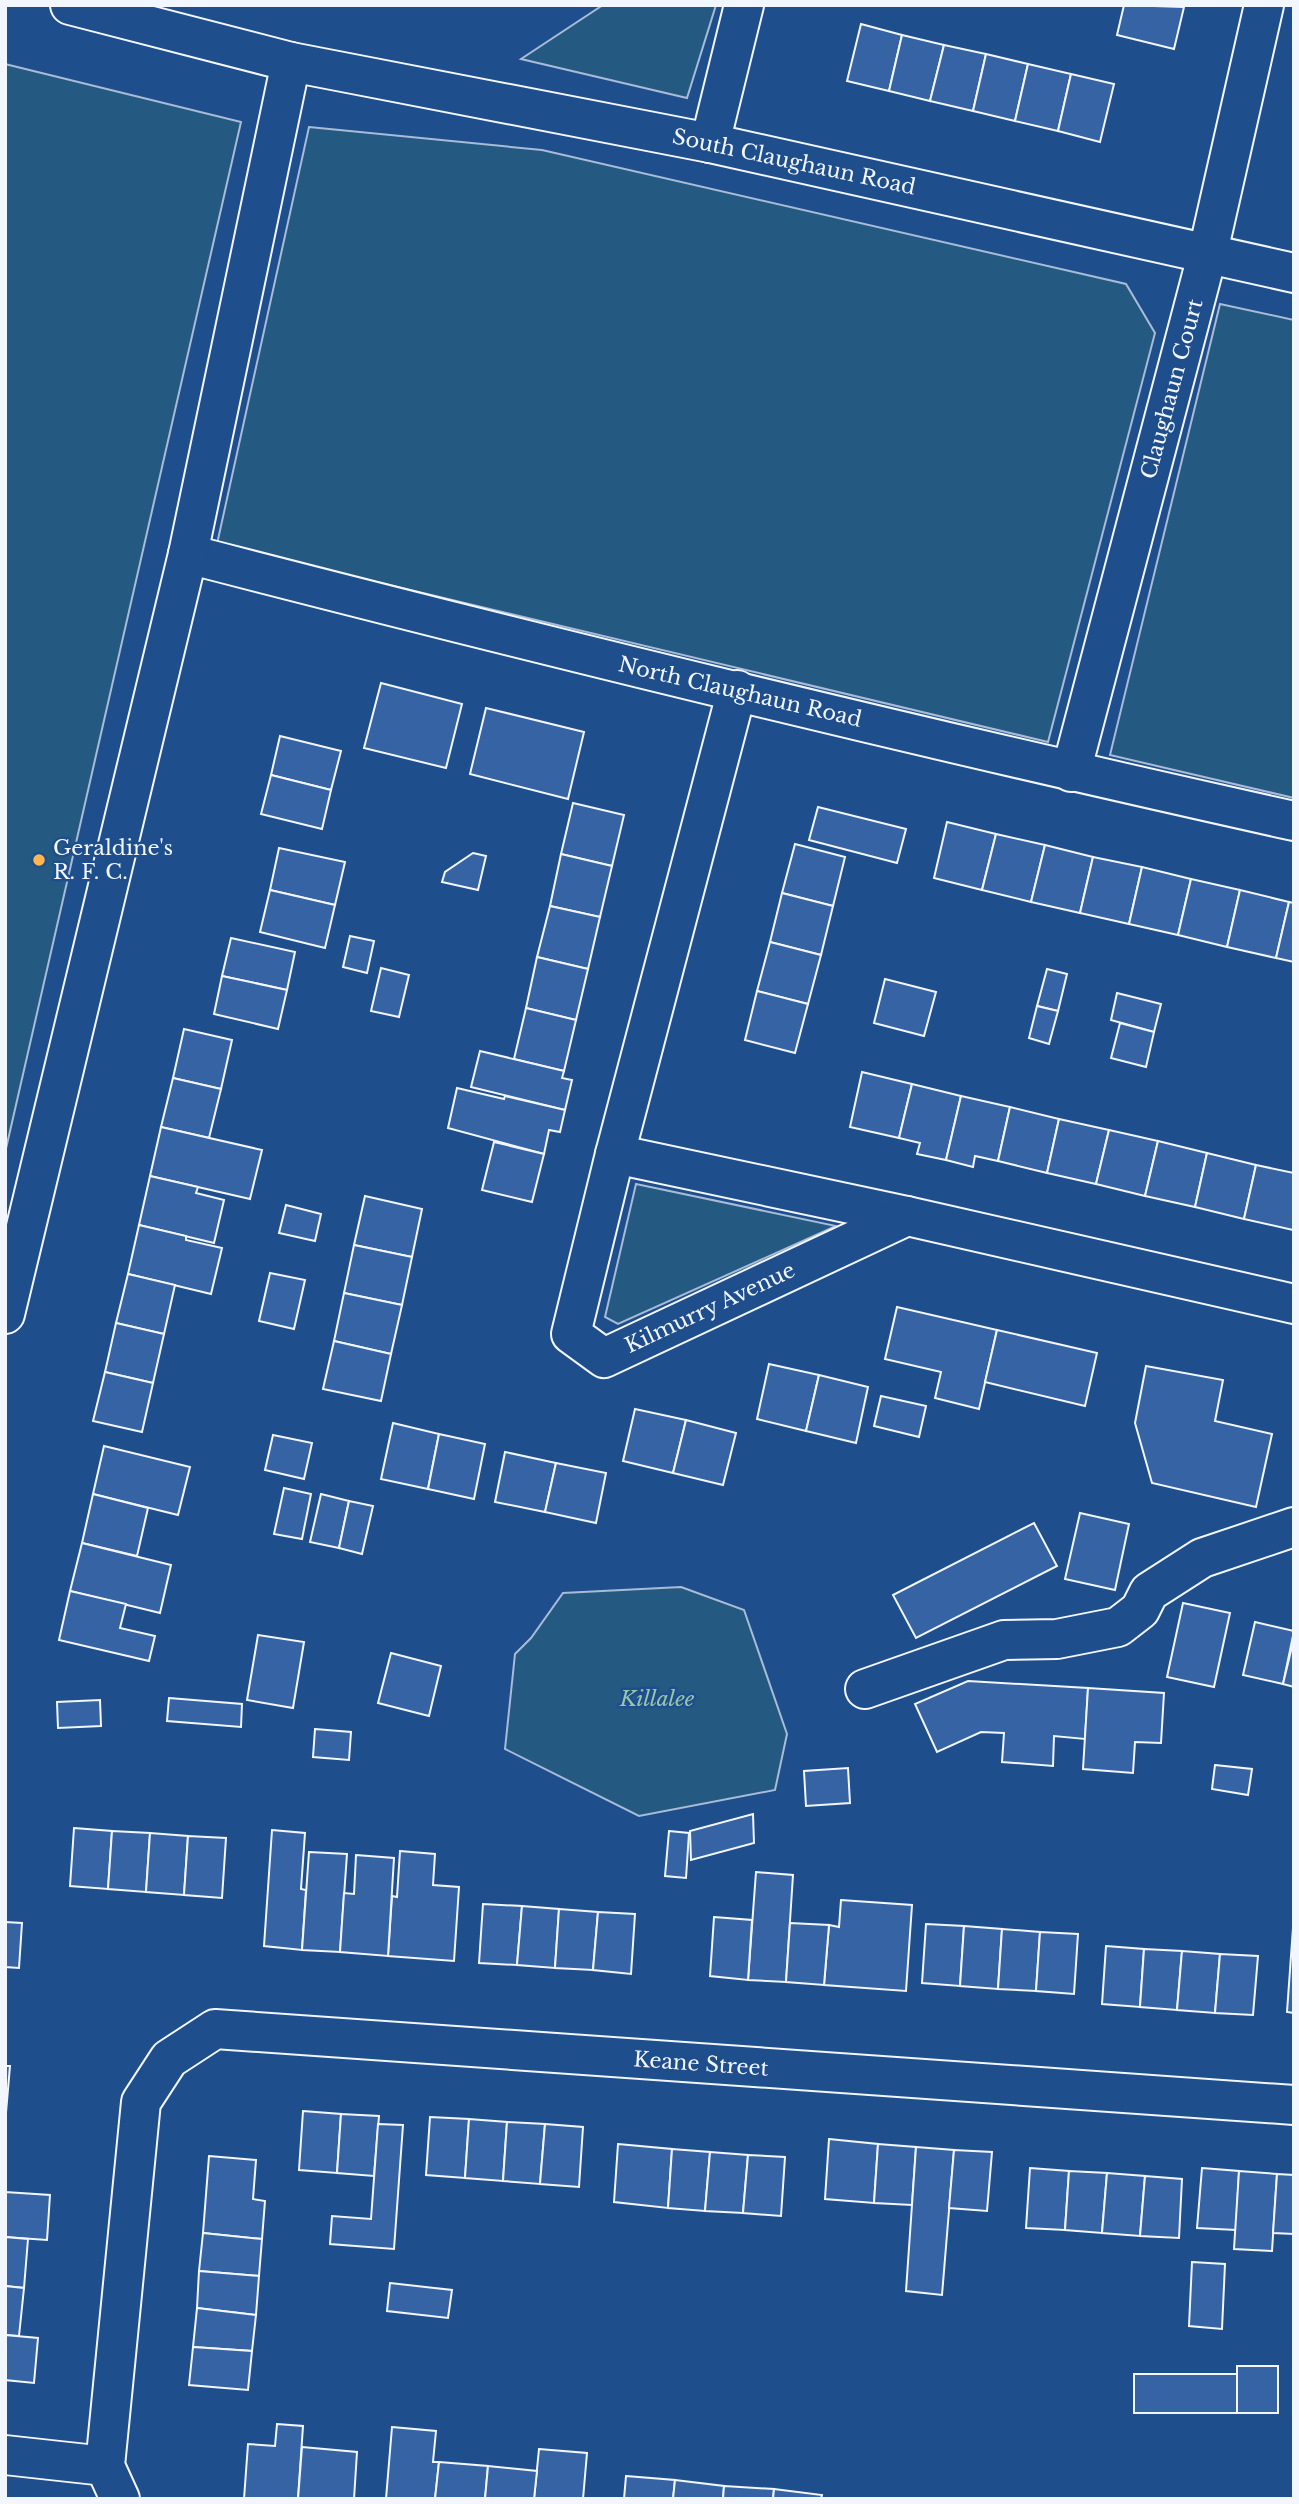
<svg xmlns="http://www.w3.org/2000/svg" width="1299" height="2504" font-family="'Libre Baskerville',serif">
  <rect width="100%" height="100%" fill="#1f4e8c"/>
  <!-- green -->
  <g fill="#245a82" stroke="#a8bbd7" stroke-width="2">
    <polygon points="603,5 716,5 687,98 521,59"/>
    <polygon points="5,64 241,122 5,1153"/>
    <polygon points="309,127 542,150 1126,284 1155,333 1048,742 217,544"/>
    <polygon points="1220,304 1294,320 1294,798 1110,755"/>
    <polygon points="636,1184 836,1226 618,1324 605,1317"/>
    <polygon points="681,1587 744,1610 787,1734 775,1790 639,1816 505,1749 515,1654 531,1638 563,1593"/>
  </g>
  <!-- building -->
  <g fill="#3563a3" stroke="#f2f6ff" stroke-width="2">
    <polygon points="1124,5 1184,7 1174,49 1117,35"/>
    <polygon points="861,24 902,35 889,91 847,81"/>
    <polygon points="902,35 944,45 930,101 889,91"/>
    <polygon points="944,45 986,54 973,111 930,101"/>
    <polygon points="986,54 1028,64 1015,121 973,111"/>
    <polygon points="1028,64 1071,74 1058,131 1015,121"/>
    <polygon points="1071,74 1114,84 1100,142 1058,131"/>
    <polygon points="381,683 462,704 446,768 364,748"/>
    <polygon points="486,708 584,732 568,799 470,774"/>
    <polygon points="280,736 341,751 331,790 271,775"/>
    <polygon points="271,775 331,790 322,829 261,814"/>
    <polygon points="573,803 624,815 612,866 561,854"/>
    <polygon points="818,807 906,829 897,863 809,840"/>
    <polygon points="947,822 996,834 982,890 934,878"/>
    <polygon points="996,834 1045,845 1031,902 982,890"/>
    <polygon points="795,844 845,857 833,906 782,893"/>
    <polygon points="1045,845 1093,857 1080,913 1031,902"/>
    <polygon points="279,848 345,862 335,905 270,890"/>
    <polygon points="473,853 486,856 478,890 442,882 445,872"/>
    <polygon points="561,854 612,866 600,917 550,906"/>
    <polygon points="1093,857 1142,867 1129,924 1080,913"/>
    <polygon points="1142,867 1191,879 1178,935 1129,924"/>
    <polygon points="1191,879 1240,890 1227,947 1178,935"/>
    <polygon points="270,890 335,905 325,948 260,932"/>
    <polygon points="1240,890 1289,902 1276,958 1227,947"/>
    <polygon points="782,893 833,906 821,955 770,942"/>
    <polygon points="1289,902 1294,903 1294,962 1276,958"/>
    <polygon points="550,906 600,917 588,969 537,957"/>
    <polygon points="350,936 374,941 367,973 343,967"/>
    <polygon points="231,938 295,952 287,990 222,976"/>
    <polygon points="770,942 821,955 808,1004 757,991"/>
    <polygon points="537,957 588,969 576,1020 526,1008"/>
    <polygon points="381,968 409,975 399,1017 371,1011"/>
    <polygon points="1047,969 1067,974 1058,1011 1037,1006"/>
    <polygon points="222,976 287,990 278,1029 214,1014"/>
    <polygon points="885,979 936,992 924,1036 874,1023"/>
    <polygon points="757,991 808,1004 795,1053 745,1040"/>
    <polygon points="1117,993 1161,1004 1154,1032 1111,1020"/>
    <polygon points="1037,1006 1058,1011 1049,1044 1029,1038"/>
    <polygon points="526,1008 576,1020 564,1071 514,1059"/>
    <polygon points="1120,1023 1154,1032 1146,1067 1111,1058"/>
    <polygon points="184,1029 232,1040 221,1089 173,1078"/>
    <polygon points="480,1051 564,1071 562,1078 572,1080 565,1110 471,1087"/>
    <polygon points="862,1072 912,1084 899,1138 850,1127"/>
    <polygon points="173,1078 221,1089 209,1138 161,1127"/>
    <polygon points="912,1084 961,1096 946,1160 917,1154 920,1143 899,1138"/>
    <polygon points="457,1088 504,1099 505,1096 565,1110 560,1132 549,1130 544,1154 448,1128"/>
    <polygon points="961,1096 1010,1107 998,1161 975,1156 973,1167 946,1160"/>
    <polygon points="1010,1107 1059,1119 1047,1173 998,1161"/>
    <polygon points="1059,1119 1109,1130 1096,1184 1047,1173"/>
    <polygon points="161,1127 262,1150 250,1199 150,1176"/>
    <polygon points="1109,1130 1158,1141 1145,1196 1096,1184"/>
    <polygon points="1158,1141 1207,1153 1195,1207 1145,1196"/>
    <polygon points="494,1142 544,1154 532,1202 482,1190"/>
    <polygon points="1207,1153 1256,1165 1244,1219 1195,1207"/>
    <polygon points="1256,1165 1294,1173 1293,1230 1244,1219"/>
    <polygon points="150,1176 198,1187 196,1193 224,1200 214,1243 139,1225"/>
    <polygon points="365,1196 422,1209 412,1257 354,1245"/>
    <polygon points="286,1205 321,1214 315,1241 279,1233"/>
    <polygon points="139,1225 186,1236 186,1240 222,1248 211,1294 128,1274"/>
    <polygon points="354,1245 412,1257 402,1305 344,1293"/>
    <polygon points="270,1273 305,1280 294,1329 259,1321"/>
    <polygon points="128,1274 175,1285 164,1334 116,1323"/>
    <polygon points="344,1293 402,1305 391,1354 334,1341"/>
    <polygon points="897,1307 997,1330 979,1409 935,1398 941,1372 885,1359"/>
    <polygon points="116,1323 164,1334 153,1383 105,1372"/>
    <polygon points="997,1330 1097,1353 1085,1406 985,1382"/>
    <polygon points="334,1341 391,1354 381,1401 323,1389"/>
    <polygon points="769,1364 819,1375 806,1431 757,1419"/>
    <polygon points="1146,1366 1223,1380 1215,1421 1272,1434 1256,1507 1152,1483 1135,1423"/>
    <polygon points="105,1372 153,1383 142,1432 93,1421"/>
    <polygon points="819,1375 868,1387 856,1443 806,1431"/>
    <polygon points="881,1396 926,1406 919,1437 874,1426"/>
    <polygon points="635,1409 686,1420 673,1473 623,1461"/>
    <polygon points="686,1420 736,1433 723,1485 673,1473"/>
    <polygon points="393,1423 439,1434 428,1489 381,1479"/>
    <polygon points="439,1434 485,1444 474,1499 428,1489"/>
    <polygon points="273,1435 312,1443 304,1479 265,1470"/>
    <polygon points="104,1446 190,1467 178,1515 93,1494"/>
    <polygon points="505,1452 556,1463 545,1512 495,1502"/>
    <polygon points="556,1463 606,1473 596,1523 545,1512"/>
    <polygon points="284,1488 311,1494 302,1539 274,1534"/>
    <polygon points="93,1494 148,1508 137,1556 82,1543"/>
    <polygon points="321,1494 349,1501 339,1548 310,1542"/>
    <polygon points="349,1501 373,1506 362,1554 339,1548"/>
    <polygon points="1080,1513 1129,1524 1115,1590 1065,1579"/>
    <polygon points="1034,1523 1057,1566 916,1638 893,1595"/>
    <polygon points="82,1543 171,1565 160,1613 70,1591"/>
    <polygon points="70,1591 126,1604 120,1628 155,1636 149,1661 59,1640"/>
    <polygon points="1183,1603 1230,1613 1214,1687 1167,1677"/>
    <polygon points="1255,1622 1294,1631 1283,1684 1243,1675"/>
    <polygon points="258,1635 304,1642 293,1708 247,1700"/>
    <polygon points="1294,1638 1294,1687 1283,1684"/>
    <polygon points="391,1653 441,1666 429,1716 378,1703"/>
    <polygon points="968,1681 1088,1688 1085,1739 1054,1736 1053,1766 1002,1762 1004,1733 981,1732 937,1752 915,1704"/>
    <polygon points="1088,1688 1164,1693 1161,1743 1135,1742 1133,1773 1083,1769"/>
    <polygon points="169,1698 242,1704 241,1727 167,1721"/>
    <polygon points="100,1700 101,1726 58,1728 57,1702"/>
    <polygon points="315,1729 351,1732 349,1760 313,1757"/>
    <polygon points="1215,1765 1252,1769 1248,1795 1212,1789"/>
    <polygon points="848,1768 850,1803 806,1806 804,1771"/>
    <polygon points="753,1814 754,1843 691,1860 690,1831"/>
    <polygon points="74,1828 112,1831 108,1889 70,1886"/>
    <polygon points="272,1830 305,1833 301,1889 306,1890 302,1950 264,1946"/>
    <polygon points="112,1831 150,1833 146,1892 108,1889"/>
    <polygon points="669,1831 689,1833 686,1878 665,1876"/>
    <polygon points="150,1833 188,1836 184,1895 146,1892"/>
    <polygon points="188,1836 226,1838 222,1898 184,1895"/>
    <polygon points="400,1851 435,1854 433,1885 459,1887 454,1961 388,1956 392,1896 397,1897"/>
    <polygon points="309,1852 347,1854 340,1952 302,1950"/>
    <polygon points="356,1855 394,1858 388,1956 340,1952 344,1893 354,1894"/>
    <polygon points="756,1872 793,1875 786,1982 748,1980"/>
    <polygon points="841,1900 912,1905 906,1991 824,1985 829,1925 839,1927"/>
    <polygon points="483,1904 522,1906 517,1965 479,1963"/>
    <polygon points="522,1906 559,1909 555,1968 517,1965"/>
    <polygon points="559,1909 598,1912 593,1970 555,1968"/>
    <polygon points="598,1912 635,1914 631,1974 593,1970"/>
    <polygon points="714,1917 752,1920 748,1980 710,1976"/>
    <polygon points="5,1922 22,1923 19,1968 5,1967"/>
    <polygon points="790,1923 829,1925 824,1985 786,1982"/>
    <polygon points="926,1924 964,1926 960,1986 922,1983"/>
    <polygon points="964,1926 1002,1929 998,1989 960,1986"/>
    <polygon points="1293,1928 1294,1928 1294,2013 1287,2012"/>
    <polygon points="1002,1929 1040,1932 1036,1991 998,1989"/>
    <polygon points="1040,1932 1078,1934 1074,1994 1036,1991"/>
    <polygon points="1106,1946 1144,1949 1140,2007 1102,2004"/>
    <polygon points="1144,1949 1182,1951 1177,2010 1140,2007"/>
    <polygon points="1182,1951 1220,1954 1215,2013 1177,2010"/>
    <polygon points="1220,1954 1258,1956 1253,2015 1215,2013"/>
    <polygon points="5,2066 10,2066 5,2124"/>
    <polygon points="303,2111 341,2114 337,2173 299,2170"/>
    <polygon points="341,2114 379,2116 374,2176 337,2173"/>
    <polygon points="430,2117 469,2119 465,2178 426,2175"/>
    <polygon points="469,2119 507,2122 503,2181 465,2178"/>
    <polygon points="507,2122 545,2124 540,2184 503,2181"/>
    <polygon points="378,2124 403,2125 394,2249 330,2244 332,2216 371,2219"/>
    <polygon points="545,2124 583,2127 579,2187 540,2184"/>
    <polygon points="829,2139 878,2144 874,2203 825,2199"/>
    <polygon points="618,2144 672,2149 668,2208 614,2202"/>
    <polygon points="878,2144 916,2147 912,2205 874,2203"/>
    <polygon points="916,2147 954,2150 942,2295 906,2291"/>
    <polygon points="672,2149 710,2152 705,2211 668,2208"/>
    <polygon points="954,2150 992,2152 987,2211 949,2208"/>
    <polygon points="710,2152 748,2155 743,2213 705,2211"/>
    <polygon points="748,2155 785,2157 781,2216 743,2213"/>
    <polygon points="209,2156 256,2160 253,2199 265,2201 262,2239 203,2233"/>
    <polygon points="1030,2168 1069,2171 1065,2230 1026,2228"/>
    <polygon points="1202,2168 1239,2171 1236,2230 1197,2228"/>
    <polygon points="1069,2171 1107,2173 1102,2233 1065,2230"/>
    <polygon points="1239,2171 1277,2174 1272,2251 1234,2249"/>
    <polygon points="1107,2173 1145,2176 1140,2236 1102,2233"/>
    <polygon points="1277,2174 1294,2175 1294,2234 1273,2233"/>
    <polygon points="1145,2176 1182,2179 1179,2238 1140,2236"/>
    <polygon points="5,2192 50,2195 47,2240 5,2237"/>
    <polygon points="203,2233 262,2239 259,2276 199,2271"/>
    <polygon points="5,2237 28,2239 24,2288 5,2286"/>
    <polygon points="1192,2262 1225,2264 1222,2329 1189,2326"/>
    <polygon points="199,2271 259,2276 256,2315 197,2308"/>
    <polygon points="390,2283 452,2290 448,2318 387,2311"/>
    <polygon points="5,2286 24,2288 19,2336 5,2335"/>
    <polygon points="197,2308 256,2315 252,2351 193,2347"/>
    <polygon points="5,2335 38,2338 34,2383 5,2380"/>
    <polygon points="193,2347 252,2351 248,2390 189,2385"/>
    <rect x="1237" y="2366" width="41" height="47"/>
    <rect x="1134" y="2374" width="103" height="39"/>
    <polygon points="277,2424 303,2426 298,2499 244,2499 248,2444 275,2446"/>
    <polygon points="392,2427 436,2431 433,2462 439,2462 435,2499 386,2499"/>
    <polygon points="302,2447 357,2452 354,2499 298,2499"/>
    <polygon points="539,2449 587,2453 583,2499 534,2499"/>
    <polygon points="439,2462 488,2466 485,2499 435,2499"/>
    <polygon points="488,2466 537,2471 534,2499 485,2499"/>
    <polygon points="626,2476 675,2480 673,2499 624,2499"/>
    <polygon points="675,2480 724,2486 723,2499 673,2499"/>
    <polygon points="724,2486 774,2489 773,2499 723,2499"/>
    <polygon points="774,2489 822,2495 821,2499 773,2499"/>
  </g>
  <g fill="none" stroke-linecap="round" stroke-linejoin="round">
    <!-- minor casing -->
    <g stroke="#f2f6ff" stroke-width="42">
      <g id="minor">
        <polyline points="70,5 291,62 710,143 1294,273"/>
        <polyline points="710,143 744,5"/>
        <path d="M188 554C555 649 924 739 1294 821"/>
        <polyline points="737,690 615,1154 907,1216 1294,1304"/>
        <polyline points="1071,772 1208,252 1264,5"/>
        <polyline points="615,1154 571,1334 604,1358 907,1216"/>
        <polyline points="5,1314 188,554 291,62"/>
        <polyline points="865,1689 1004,1640 1057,1639 1118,1627 1140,1610 1149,1592 1202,1558 1294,1527"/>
        <polyline points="5,2455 105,2466"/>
        <polyline points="120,2499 105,2466 141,2102 169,2059 215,2029 1294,2105"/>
      </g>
    </g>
    <!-- minor -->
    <use href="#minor" stroke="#1f4e8c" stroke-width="38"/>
  </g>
  <!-- markers -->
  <circle fill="#ffb74d" stroke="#1f4e8c" stroke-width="2.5" cx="39" cy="860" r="7"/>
  <g text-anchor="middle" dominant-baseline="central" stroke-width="5" stroke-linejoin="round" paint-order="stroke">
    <!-- street labels -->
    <g font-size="21" fill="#f2f6ff" stroke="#1f4e8c">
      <text transform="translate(794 162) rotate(12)">South Claughaun Road</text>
      <text transform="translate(1172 389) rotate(-75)">Claughaun Court</text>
      <text transform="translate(740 692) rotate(13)">North Claughaun Road</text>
      <text transform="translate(710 1308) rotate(-25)">Kilmurry Avenue</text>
      <text transform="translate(701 2064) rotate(4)">Keane Street</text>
    </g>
    <!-- poi labels -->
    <g font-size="21" fill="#f2f6ff" stroke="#1f4e8c" text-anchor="start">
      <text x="53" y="848">Geraldine's<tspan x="53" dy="24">R. F. C.</tspan></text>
    </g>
    <!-- park labels -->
    <g font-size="21" font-style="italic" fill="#97c8a6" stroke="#1f4e8c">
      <text x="657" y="1699">Killalee</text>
    </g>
  </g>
  <!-- border -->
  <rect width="1299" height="2504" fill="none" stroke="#f2f6ff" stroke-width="14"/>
</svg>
